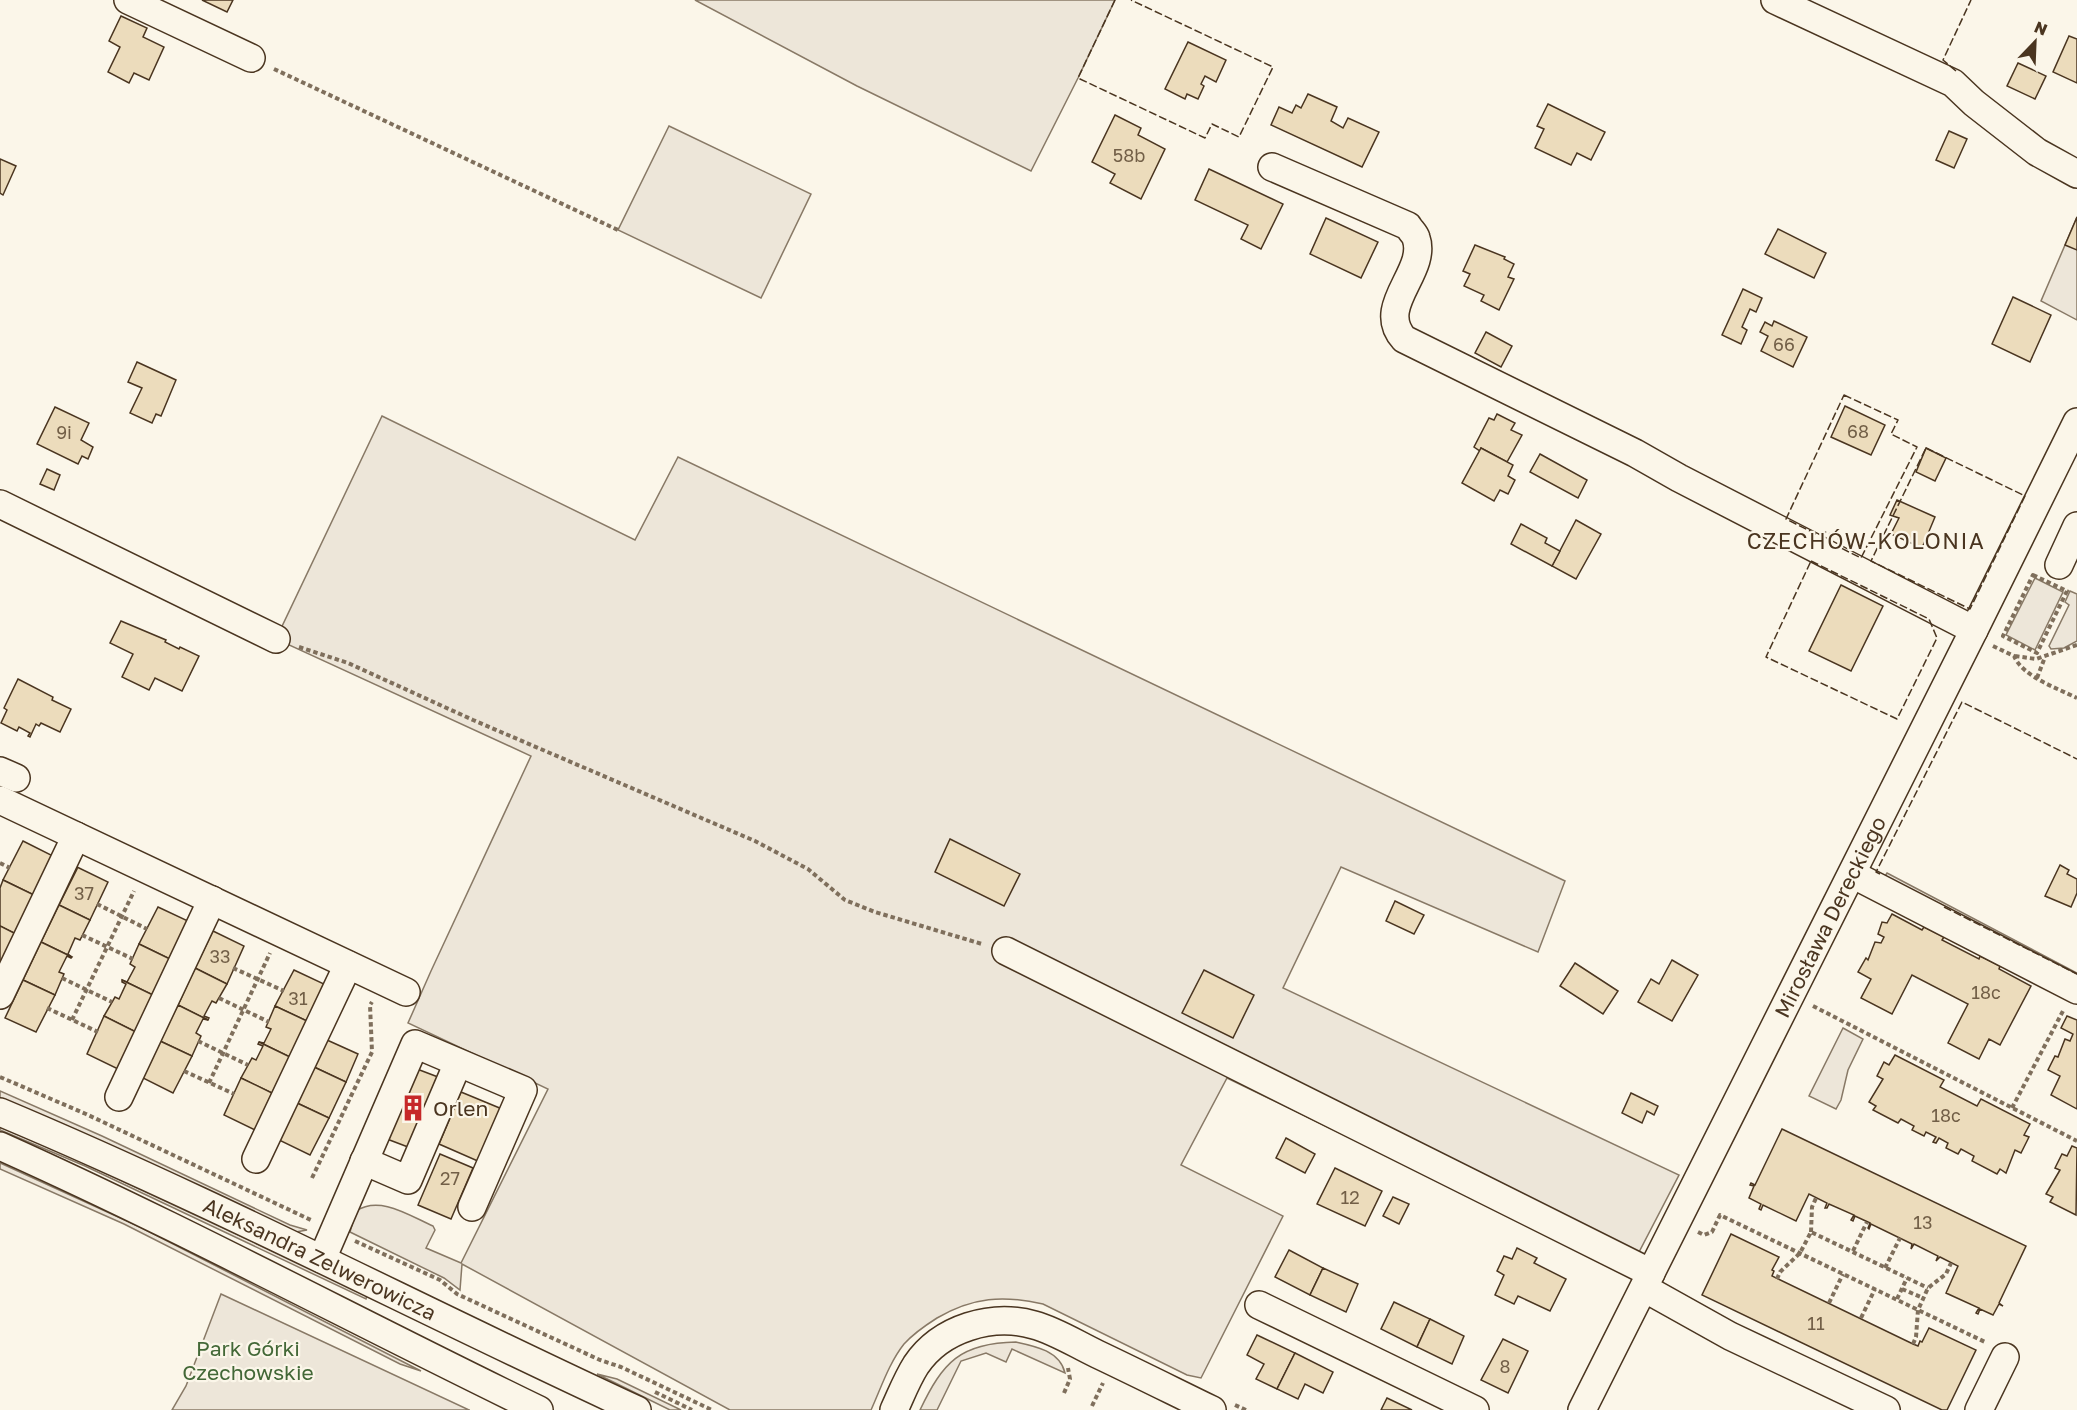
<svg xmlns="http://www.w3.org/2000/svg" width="2077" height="1410" font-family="'Golos Text',sans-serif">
  <rect width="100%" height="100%" fill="#fbf6e9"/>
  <!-- green -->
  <g fill="#ede6d9" stroke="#887966" stroke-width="1.5">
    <polygon points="695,0 1115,0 1078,78 1031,171 857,86"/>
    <polygon points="669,126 811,194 761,298 618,230"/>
    <polygon points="2077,217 2077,320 2041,301"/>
    <path d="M382 416 635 540 678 457 1565 881 1538 952 1341 867 1283 988 1679 1175 1639 1252 1622 1270 1227 1078 1181 1165 1283 1216 1201 1378 1187 1375 1043 1304C1003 1295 973 1297 937 1318 926 1325 913 1334 904 1344 889 1363 881 1388 871 1410H730L462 1264 460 1290 444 1278 350 1232 356 1211C380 1195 410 1216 433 1226L435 1230 426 1248 461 1263 548 1089 408 1023 431 971 531 756 276 639Z"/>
    <polygon points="2035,578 2063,592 2035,650 2006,635"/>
    <polygon points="2070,591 2077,594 2077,641 2064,648 2051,649 2049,646 2069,605 2065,602"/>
    <polygon points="1887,873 2077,973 2077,977 1884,878"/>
    <polygon points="1843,1028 1863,1039 1848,1070 1841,1100 1836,1109 1809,1096"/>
    <polygon points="0,1091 102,1136 290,1225 307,1230 296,1232 65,1125 0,1098"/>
    <polygon points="0,1127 62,1153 367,1295 366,1299 85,1166 0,1130"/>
    <polygon points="0,1163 140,1227 421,1371 400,1364 124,1224 0,1169"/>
    <polygon points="221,1294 469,1410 470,1410 172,1410 186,1386"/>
    <path d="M1016 1342C1035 1346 1060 1351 1065 1373L1012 1349 1006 1362 986 1353 961 1361 937 1410H920C943 1362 960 1343 1016 1342Z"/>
    <polygon points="597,1374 617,1379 681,1410 670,1410"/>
  </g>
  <!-- building -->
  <g fill="#ecdcbc" stroke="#4a3520" stroke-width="1.5">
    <polygon points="202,0 233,0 227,12"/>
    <polygon points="121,16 147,28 143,37 164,47 149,80 134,73 129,83 108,72 120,47 109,41"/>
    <polygon points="2069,36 2077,39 2077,83 2053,72"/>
    <polygon points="1188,42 1226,60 1216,82 1205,76 1201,84 1204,86 1198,99 1187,94 1185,99 1165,89"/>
    <polygon points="2018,63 2046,76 2035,99 2007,86"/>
    <polygon points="1308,94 1337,107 1331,121 1343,128 1348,118 1379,132 1362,167 1271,125 1279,107 1292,113 1296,105 1301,108"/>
    <polygon points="1548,104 1605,132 1591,160 1577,153 1571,165 1535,148 1544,129 1537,126"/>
    <polygon points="1115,115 1141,128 1138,135 1165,149 1141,199 1110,183 1115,174 1092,162"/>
    <polygon points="1949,131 1967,139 1954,168 1936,160"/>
    <polygon points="0,159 16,166 3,195 0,193"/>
    <polygon points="1209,169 1283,204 1261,249 1241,239 1248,225 1195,200"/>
    <polygon points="2077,217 2077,250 2065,245"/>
    <polygon points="1326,218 1378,242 1361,278 1310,254"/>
    <polygon points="1778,229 1826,253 1814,278 1765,254"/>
    <polygon points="1475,245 1505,257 1504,259 1514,264 1508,277 1514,279 1499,310 1481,301 1484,295 1464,286 1470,274 1463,271"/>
    <polygon points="1743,289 1762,298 1756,312 1750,309 1742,327 1747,330 1741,344 1722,335"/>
    <polygon points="2013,297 2051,315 2030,362 1992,344"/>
    <polygon points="1774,321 1807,337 1793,367 1761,351 1768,336 1760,332 1765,322 1772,326"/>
    <polygon points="1486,332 1512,346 1501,367 1475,353"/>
    <polygon points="137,362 176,380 161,416 156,414 152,423 130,413 142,388 128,382"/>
    <polygon points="1845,406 1885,425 1871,455 1831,437"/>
    <polygon points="55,407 89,423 81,440 93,447 88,459 82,456 78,464 37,444"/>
    <polygon points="1497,414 1515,423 1511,430 1522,435 1507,462 1481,448 1480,451 1474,447 1489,418 1494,420"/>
    <polygon points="1481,448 1513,465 1508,476 1515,480 1508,494 1500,490 1494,501 1462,483"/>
    <polygon points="1926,448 1946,458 1935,481 1916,472"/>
    <polygon points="1540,454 1587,480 1578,498 1530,472"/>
    <polygon points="47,469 60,475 54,490 40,484"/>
    <polygon points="1897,500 1935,517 1922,548 1891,534 1899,518 1890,515"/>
    <polygon points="1576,520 1601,534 1576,579 1552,566"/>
    <polygon points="1521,524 1547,538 1545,543 1560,551 1552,566 1511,544"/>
    <polygon points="1841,585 1883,606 1851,671 1809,651"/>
    <polygon points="121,621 166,640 165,642 179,649 180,647 199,656 182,691 155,678 149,690 122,677 133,654 110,643"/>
    <polygon points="18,679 53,697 52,700 71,709 60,732 41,723 39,726 36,724 30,737 28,736 30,733 19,727 17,731 1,723 7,710 4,708"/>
    <polygon points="950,839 1020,874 1004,906 935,872"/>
    <polygon points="23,841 53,856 34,895 3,880"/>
    <polygon points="2060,865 2069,870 2067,874 2077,879 2077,893 2071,907 2045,896"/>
    <polygon points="77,867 108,882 90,920 59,905 77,869"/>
    <polygon points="3,880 34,895 16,934 0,926 0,888"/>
    <polygon points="1395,901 1424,915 1414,934 1386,921"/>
    <polygon points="59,905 90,920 80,940 75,938 68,954 72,957 41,942"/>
    <polygon points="158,907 188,921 170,959 139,944"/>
    <polygon points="1892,914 1922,930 1924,927 1944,937 1942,940 1979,959 1980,956 2000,966 1999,969 2031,986 2000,1045 1989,1039 1979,1059 1948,1043 1968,1004 1912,975 1892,1014 1861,998 1871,979 1858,972 1866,958 1868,960 1875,942 1881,943 1884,937 1878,934 1882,922 1887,923"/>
    <polygon points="0,926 16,934 0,965"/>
    <polygon points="213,931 244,946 227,984 195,968"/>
    <polygon points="41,942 72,957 71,958 67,956 59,972 64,974 55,995 23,980"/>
    <polygon points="139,944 170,959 153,995 122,980 127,982 135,967 130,964"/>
    <polygon points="1672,960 1698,975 1672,1021 1638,1002 1651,979 1659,984"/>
    <polygon points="1575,963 1618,991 1603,1014 1560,986"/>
    <polygon points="195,968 227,984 216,1003 212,1001 204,1016 209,1018 208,1020 178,1005"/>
    <polygon points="294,970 324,984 307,1021 275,1006"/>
    <polygon points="1204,970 1254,995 1233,1038 1182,1013"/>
    <polygon points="23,980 55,995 36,1032 5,1018"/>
    <polygon points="122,980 153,995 136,1032 104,1016 115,997 119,999 126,984 122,982"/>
    <polygon points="178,1005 208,1020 203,1019 196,1033 201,1036 192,1056 160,1041"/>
    <polygon points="275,1006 307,1021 290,1057 259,1042 264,1043 271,1029 266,1027"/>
    <polygon points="104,1016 136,1032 118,1069 87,1054"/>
    <polygon points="2067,1016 2077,1020 2077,1109 2051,1095 2060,1076 2048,1070 2055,1056 2058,1057 2065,1039 2070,1041 2073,1034 2061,1028"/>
    <polygon points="327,1040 358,1054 346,1082 314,1067"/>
    <polygon points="160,1041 192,1056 173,1093 143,1078"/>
    <polygon points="259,1042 290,1057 272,1093 241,1078 252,1058 256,1060 263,1046 258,1044"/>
    <polygon points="1895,1055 1944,1080 1940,1087 1977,1106 1981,1099 2030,1124 2024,1135 2029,1137 2021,1153 2015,1150 2006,1173 2000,1169 1997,1174 1972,1161 1974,1156 1961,1149 1958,1154 1946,1148 1948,1143 1939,1138 1936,1143 1933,1142 1936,1137 1926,1132 1924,1136 1912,1130 1914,1126 1901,1119 1898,1123 1873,1110 1876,1106 1869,1102 1883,1079 1877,1076 1884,1062 1889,1065"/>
    <polygon points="314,1067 346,1082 329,1118 297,1103"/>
    <polygon points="417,1069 438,1077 408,1147 387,1139"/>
    <polygon points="241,1078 272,1093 255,1130 224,1115"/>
    <polygon points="461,1092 502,1109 480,1162 439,1144"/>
    <polygon points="1631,1093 1658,1106 1654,1115 1647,1111 1642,1123 1622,1113"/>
    <polygon points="297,1103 329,1118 310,1155 279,1140"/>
    <polygon points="1782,1129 2026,1246 1999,1303 2003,1306 1999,1304 1993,1315 1980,1309 1978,1314 1976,1313 1979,1308 1946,1293 1958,1266 1940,1257 1936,1261 1938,1256 1914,1244 1911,1249 1912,1244 1871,1224 1869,1229 1868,1228 1870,1223 1855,1216 1853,1221 1851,1220 1854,1215 1829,1204 1827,1208 1825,1208 1827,1203 1809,1194 1796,1221 1763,1205 1761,1210 1759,1209 1761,1204 1749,1198 1754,1186 1750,1185 1751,1183 1755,1185"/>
    <polygon points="1286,1138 1315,1154 1305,1173 1276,1158"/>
    <polygon points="2072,1146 2077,1148 2076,1215 2050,1202 2053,1197 2046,1194 2060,1170 2055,1168 2062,1154 2067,1156"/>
    <polygon points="440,1154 473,1168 451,1219 418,1205"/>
    <polygon points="1335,1168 1382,1191 1365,1226 1317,1204"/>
    <polygon points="1393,1197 1409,1204 1399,1224 1383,1216"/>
    <polygon points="1731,1234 1779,1257 1772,1270 1774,1271 1772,1276 1913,1344 1918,1346 1920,1341 1922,1342 1929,1328 1976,1350 1947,1410 1942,1410 1702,1295"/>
    <polygon points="1517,1248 1537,1258 1534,1263 1566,1279 1550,1311 1518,1296 1514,1304 1495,1295 1504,1275 1497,1271 1504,1256 1512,1259"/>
    <polygon points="1289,1250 1323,1268 1310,1295 1275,1277"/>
    <polygon points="1323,1268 1358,1284 1346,1312 1310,1295"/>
    <polygon points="1394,1302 1430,1319 1417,1347 1381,1329"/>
    <polygon points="1430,1319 1464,1336 1452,1364 1417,1347"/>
    <polygon points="1257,1335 1295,1353 1277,1389 1256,1379 1264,1364 1247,1355"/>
    <polygon points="1503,1339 1528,1351 1508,1393 1481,1380"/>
    <polygon points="1295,1353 1333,1372 1323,1393 1305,1384 1298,1399 1277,1389"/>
    <polygon points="1387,1398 1412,1410 1381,1410"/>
  </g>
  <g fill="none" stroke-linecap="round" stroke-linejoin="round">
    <!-- minor casing -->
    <g stroke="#4a3520" stroke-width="30">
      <g id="minor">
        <polyline points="128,0 251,58"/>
        <polyline points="1775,0 1953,83 1974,103 2037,152 2077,174"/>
        <path d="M1272 167 1408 226C1410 230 1415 234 1416 238 1428 272 1374 306 1404 339L1635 453 1679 478 1974 630"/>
        <polyline points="0,504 276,639"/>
        <polyline points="2059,565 2077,526"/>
        <polyline points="0,771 16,778"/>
        <polyline points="0,800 406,992"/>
        <polyline points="1852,874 2077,990"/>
        <polyline points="1006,951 1651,1273"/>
        <polyline points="0,995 76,836"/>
        <polyline points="119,1097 212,900"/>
        <path id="s1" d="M0 1112C217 1203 424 1312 637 1410"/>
        <path d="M0 1146C183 1228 359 1323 539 1410"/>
        <polyline points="256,1159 348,965"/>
        <polyline points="364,1161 408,1180 458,1063"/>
        <polyline points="322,1259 415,1044 523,1090 472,1207"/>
        <polyline points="1644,1288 1730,1336 1886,1410"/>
        <polyline points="1259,1305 1475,1410"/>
        <path d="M894 1410C901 1395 907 1379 916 1365 941 1328 992 1313 1034 1325 1056 1331 1076 1344 1097 1354 1135 1372 1173 1391 1212 1410"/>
        <path id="s2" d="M1582 1410 1974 630 2077 422"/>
        <polyline points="1979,1410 2005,1357"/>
      </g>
    </g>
    <!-- path -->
    <g stroke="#7f6f5c" stroke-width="4" stroke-dasharray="4.5 3" stroke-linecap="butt">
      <polyline points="274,69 618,230"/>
      <polygon points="2033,575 2067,591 2037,653 2003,636"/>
      <path d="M1993 646 2014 656C2023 677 2057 688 2077 698"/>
      <polyline points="299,647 348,663 473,720 755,841 808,869 845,900 875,912 982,944"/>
      <polyline points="2015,656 2036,659 2077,645"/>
      <polyline points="2037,678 2045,657"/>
      <polyline points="0,863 10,868"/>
      <polyline points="97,904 147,929"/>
      <polyline points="82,935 133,959"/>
      <polyline points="233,968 284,991"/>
      <polyline points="62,978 112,1002"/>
      <polyline points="219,998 269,1022"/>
      <polyline points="1813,1006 2077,1141"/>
      <polyline points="47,1008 98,1032"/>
      <polyline points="72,1020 134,891"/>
      <polyline points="198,1041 248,1065"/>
      <polyline points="184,1071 234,1094"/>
      <polyline points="0,1077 86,1114 313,1221"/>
      <polyline points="209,1083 270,953"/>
      <polyline points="2012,1108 2064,1009"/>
      <polyline points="312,1178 372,1052 370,1005 372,1002"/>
      <polyline points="1698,1232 1704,1235 1712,1232 1720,1215 1985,1342"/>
      <polyline points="1811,1232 1812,1207 1816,1198"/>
      <polyline points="355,1241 440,1280 457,1294 600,1360 621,1367 712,1410"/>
      <polyline points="1853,1251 1867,1222"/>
      <polyline points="1885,1268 1900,1238"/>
      <polyline points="1777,1279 1780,1272 1800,1253 1811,1232 1928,1288"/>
      <polyline points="1902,1289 1923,1298"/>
      <polyline points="1897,1299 1907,1278"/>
      <polyline points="1829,1303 1843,1274"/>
      <polyline points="1861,1318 1875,1289"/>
      <polyline points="1913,1344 1916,1337 1918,1310 1928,1288 1946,1274 1951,1263"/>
      <polyline points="655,1392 692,1410"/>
      <polyline points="1064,1393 1070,1379 1068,1368"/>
      <polyline points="1235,1405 1246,1410"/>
      <polyline points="1092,1406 1103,1383"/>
    </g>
    <!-- minor -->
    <use href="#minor" stroke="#fbf6e9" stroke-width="27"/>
    <!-- fence -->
    <g stroke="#4a3520" stroke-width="1.5" stroke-dasharray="8 3" stroke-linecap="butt">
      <polyline points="1115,0 1078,78 1205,138 1212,124 1239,137 1273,67 1131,0"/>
      <polyline points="1956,71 1943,60 1971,0"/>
      <polygon points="1844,395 1898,420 1891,434 1917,447 1861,558 1841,548 1838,537 1825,532 1818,535 1786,519"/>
      <polygon points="1926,448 2025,496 1970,609 1871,561"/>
      <polygon points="1811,561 1929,619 1937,638 1897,719 1766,657"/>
      <polyline points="1880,874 1876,872 1962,702 2077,759"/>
      <polyline points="1944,907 2077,974"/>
    </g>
  </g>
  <!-- icons -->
  <defs>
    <g id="building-bare" transform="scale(2.07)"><path d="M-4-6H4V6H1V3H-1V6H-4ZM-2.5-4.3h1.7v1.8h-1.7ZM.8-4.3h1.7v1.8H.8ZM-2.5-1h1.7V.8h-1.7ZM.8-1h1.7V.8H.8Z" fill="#c62828" stroke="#fbf6e9" stroke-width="2.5" paint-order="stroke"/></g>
  </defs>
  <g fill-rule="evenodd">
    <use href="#building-bare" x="413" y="1108"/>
  </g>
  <g text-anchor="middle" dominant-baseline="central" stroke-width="4.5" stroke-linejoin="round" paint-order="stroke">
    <!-- number labels -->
    <g font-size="18" fill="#725f47">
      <text x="1129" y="155">58b</text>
      <text x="1784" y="344">66</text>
      <text x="1858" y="431">68</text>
      <text x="64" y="432">9i</text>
      <text x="84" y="893">37</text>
      <text x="220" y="956">33</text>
      <text x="1986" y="992">18c</text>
      <text x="298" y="998">31</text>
      <text x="1946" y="1115">18c</text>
      <text x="450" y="1178">27</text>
      <text x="1350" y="1197">12</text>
      <text x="1923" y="1222">13</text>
      <text x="1816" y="1323">11</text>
      <text x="1505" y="1366">8</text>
    </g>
    <!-- street labels -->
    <g font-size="21" fill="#4a3520" stroke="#fbf6e9">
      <text stroke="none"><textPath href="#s2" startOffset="552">Mirosława Dereckiego</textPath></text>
      <text stroke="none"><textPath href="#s1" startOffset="352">Aleksandra Zelwerowicza</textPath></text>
    </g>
    <!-- poi labels -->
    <g font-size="21" fill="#4a3520" stroke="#fbf6e9" text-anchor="start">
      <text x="433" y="1108">Orlen</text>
    </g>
    <!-- park labels -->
    <g font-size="21" fill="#436837" stroke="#fbf6e9">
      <text x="248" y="1348">Park Górki<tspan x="248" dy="24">Czechowskie</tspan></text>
    </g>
    <!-- neighbourhood labels -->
    <g font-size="22" letter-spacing="1.5" fill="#4a3520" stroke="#fbf6e9">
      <text x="1866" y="540">CZECHÓW-KOLONIA</text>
    </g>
  </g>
  <!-- north arrow -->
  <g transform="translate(2035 42) rotate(23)" stroke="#fbf6e9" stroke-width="4.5" paint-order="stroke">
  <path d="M0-4.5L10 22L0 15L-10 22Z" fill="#4a3520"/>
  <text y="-9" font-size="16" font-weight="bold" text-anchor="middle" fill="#4a3520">N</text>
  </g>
</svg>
